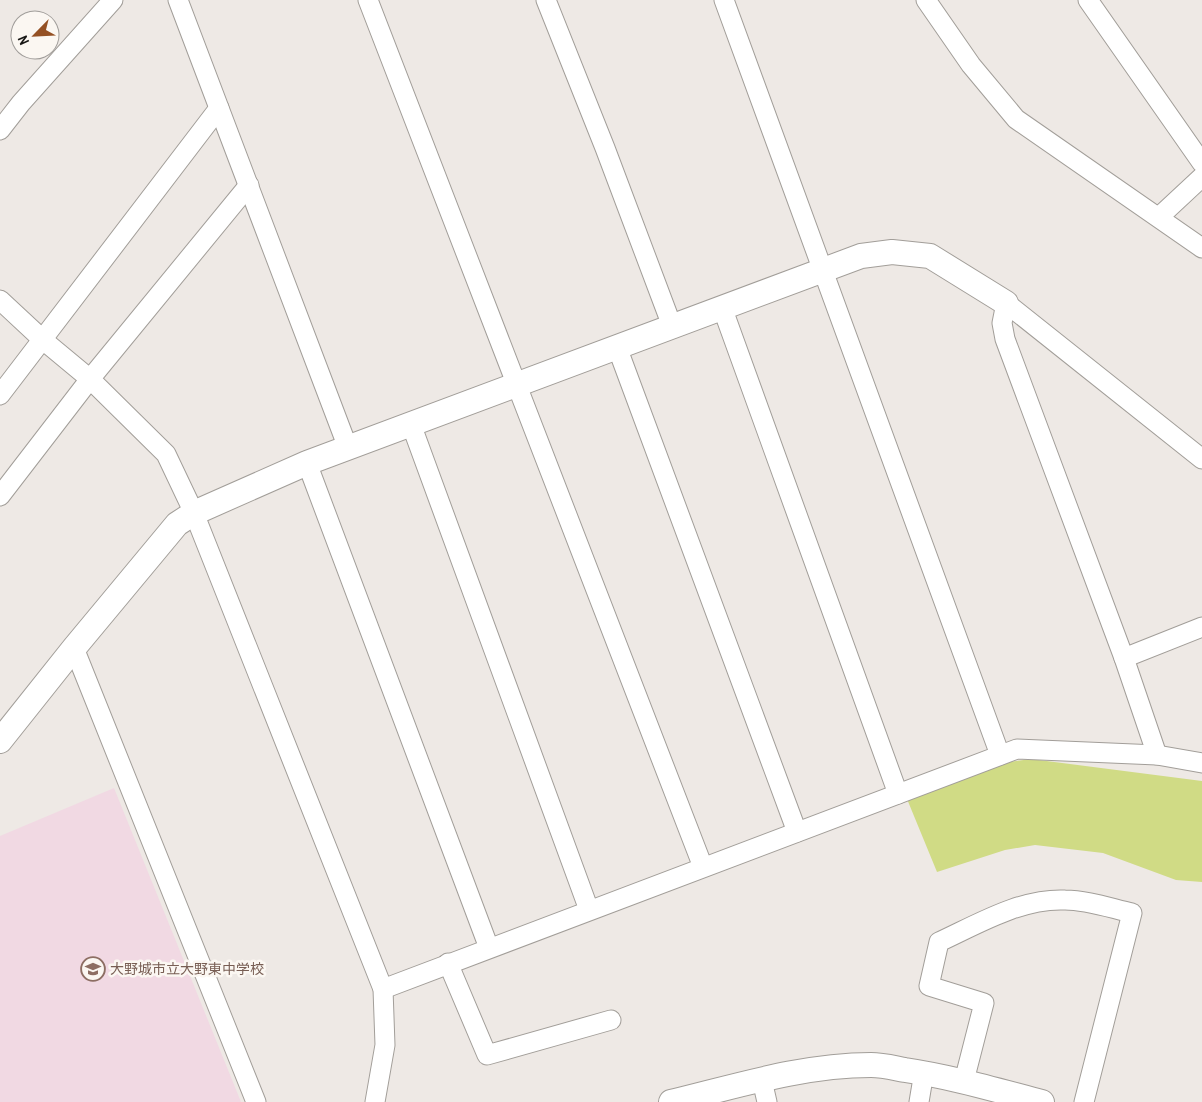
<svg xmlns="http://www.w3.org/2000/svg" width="1202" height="1102" font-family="'Archivo Narrow','Noto Sans JP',sans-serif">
  <rect width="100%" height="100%" fill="#eee9e5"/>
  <!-- education -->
  <polygon fill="#f1d9e3" points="114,788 241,1102 0,1102 0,836"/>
  <!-- green -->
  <polygon fill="#d0db85" points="1031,759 1202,781 1202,882 1176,880 1103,853 1035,845 1005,850 937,872 907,799 1002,763"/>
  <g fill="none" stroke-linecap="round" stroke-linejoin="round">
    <!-- minor casing -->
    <g stroke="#a29e99" stroke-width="21">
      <g id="minor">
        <polyline points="178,0 348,448"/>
        <polyline points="368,0 703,867"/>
        <polyline points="546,0 605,148 672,326"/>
        <polyline points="724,0 1000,755"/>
        <polyline points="926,0 971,65 1016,119 1202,248"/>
        <polyline points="1088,0 1202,163"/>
        <polyline points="0,130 21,103 113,0"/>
        <polyline points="1159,217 1202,177"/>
        <polyline points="0,300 43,340 90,379 166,454 194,513 383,989 385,1045 375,1102"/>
        <polyline points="722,307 898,794"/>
        <polyline points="617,347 797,832"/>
        <polyline points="0,395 219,108"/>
        <polyline points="411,424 589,910"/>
        <polyline points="307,463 489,948"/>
        <polyline points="0,496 90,379 249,185"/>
        <polyline points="74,648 256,1102"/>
        <polyline points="1124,658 1202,627"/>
        <polyline points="1157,755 1124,658 1005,339 1002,323 1006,303 1202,459"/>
        <polyline points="448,963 487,1055 611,1020"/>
        <polyline points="383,989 1017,749 1157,755 1202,763"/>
        <polyline points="762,1080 767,1102"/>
        <path d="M964 1081 984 1003 929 986 939 942C978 924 1021 898 1065 900 1087 900 1110 908 1132 913L1084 1102"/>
        <polyline points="919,1102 924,1072"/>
      </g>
    </g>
    <!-- tertiary casing -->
    <g stroke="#a29e99" stroke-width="26">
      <g id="tertiary">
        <polyline points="0,741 74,648 177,524 194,513 307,463 861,256 892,252 930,256 1006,303"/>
        <path d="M671 1102C737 1086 803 1065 871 1065 883 1065 894 1068 905 1070 952 1077 996 1090 1042 1102"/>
      </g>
    </g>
    <!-- minor -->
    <use href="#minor" stroke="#fff" stroke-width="19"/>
    <!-- tertiary -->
    <use href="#tertiary" stroke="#fff" stroke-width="24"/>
  </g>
  <!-- icons -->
  <defs>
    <g id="school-ring" transform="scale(1.25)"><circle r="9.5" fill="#fbf7f2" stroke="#8d6e63" stroke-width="1.5"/><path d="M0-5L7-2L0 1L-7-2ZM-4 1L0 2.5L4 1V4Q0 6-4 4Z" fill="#8d6e63"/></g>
  </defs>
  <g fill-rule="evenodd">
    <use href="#school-ring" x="93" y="969"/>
  </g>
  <g text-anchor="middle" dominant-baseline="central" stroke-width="5" stroke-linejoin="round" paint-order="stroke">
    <!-- education labels -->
    <g font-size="14" fill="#785e54" stroke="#fbf7f2" text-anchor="start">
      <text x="110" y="969">大野城市立大野東中学校</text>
    </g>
  </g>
  <!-- north arrow -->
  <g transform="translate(35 35) rotate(246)"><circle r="24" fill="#fbf7f2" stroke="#a09d9a"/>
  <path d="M0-4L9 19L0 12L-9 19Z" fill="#945023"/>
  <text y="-8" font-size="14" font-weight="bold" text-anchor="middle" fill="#181715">N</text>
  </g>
</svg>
